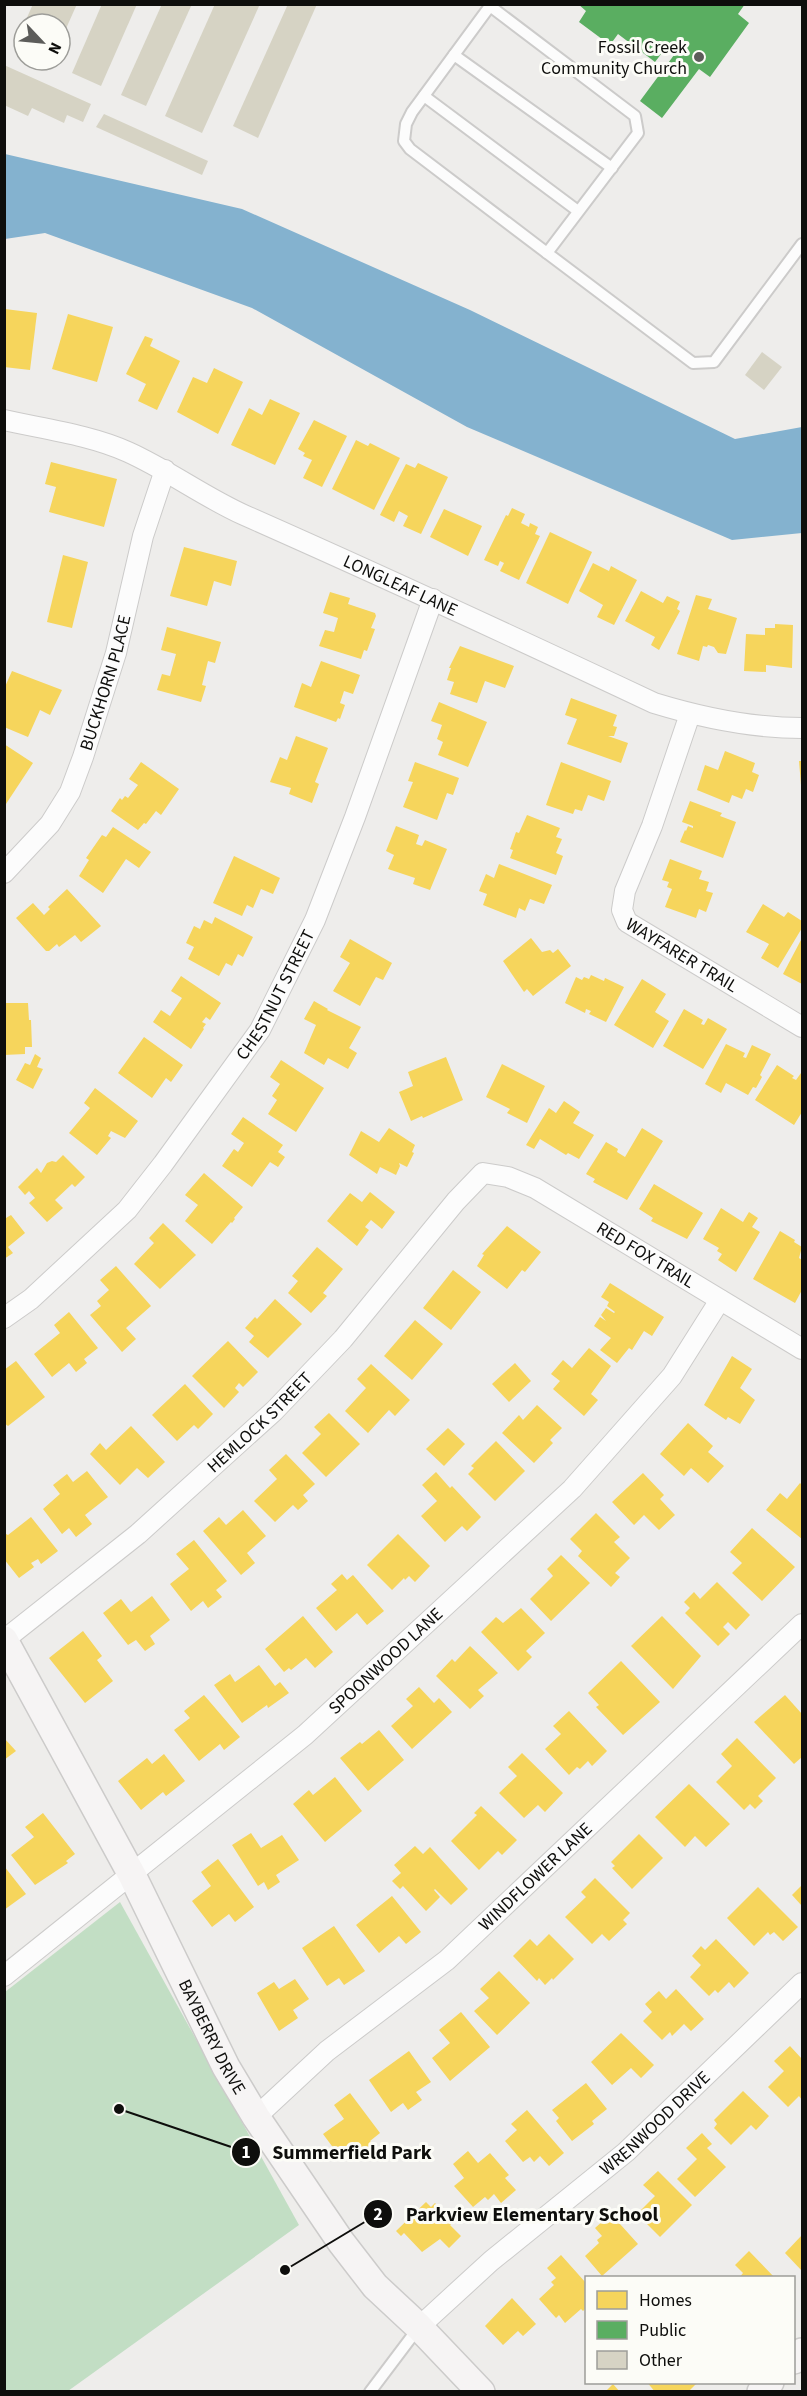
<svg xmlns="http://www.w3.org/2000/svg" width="807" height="2396" font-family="'Source Sans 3',sans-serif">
  <rect width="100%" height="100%" fill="#eeedeb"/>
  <!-- green -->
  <polygon fill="#c2dec4" points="120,1902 299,2225 68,2391 5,2392 5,1992"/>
  <!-- water -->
  <polygon fill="#84b2cf" points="5,154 242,209 470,310 735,439 802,427 802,533 732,540 467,427 252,308 45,233 5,239"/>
  <!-- homes -->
  <g fill="#f6d55c">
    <polygon points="5,309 37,313 30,370 4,367"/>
    <polygon points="68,314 113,327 97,382 52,369"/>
    <polygon points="145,336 153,339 150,346 180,361 157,410 138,401 146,384 126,374"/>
    <polygon points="214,368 243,382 218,434 177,412 193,377 207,383"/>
    <polygon points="270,399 300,413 275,465 231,445 249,408 262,415"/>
    <polygon points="314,420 347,436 322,487 303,478 312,460 303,456 305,453 298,449"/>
    <polygon points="356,440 368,446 370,443 400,458 374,510 332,489"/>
    <polygon points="51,462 117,479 104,527 49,512 56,487 45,484"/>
    <polygon points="418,463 448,477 421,534 403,526 408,516 399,511 394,522 380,515 406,464 415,468"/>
    <polygon points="512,508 525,514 521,523 529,527 530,523 538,527 535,534 540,536 519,580 500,571 504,563 500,561 498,566 484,560 506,515 508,516"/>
    <polygon points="444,509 482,526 468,556 430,537"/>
    <polygon points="550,532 592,552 568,604 526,583"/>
    <polygon points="184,547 237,561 231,586 214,581 207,606 170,596"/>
    <polygon points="63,555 88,562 72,628 47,622"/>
    <polygon points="593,563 609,571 611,566 637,580 614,625 597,617 603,605 579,591"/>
    <polygon points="641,591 663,603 667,596 680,602 677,609 680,611 659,650 651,645 655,637 625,621"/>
    <polygon points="330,592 350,598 348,604 375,613 376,616 371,628 375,629 367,651 364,650 361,659 319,646 325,630 334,632 338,618 323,613"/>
    <polygon points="696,595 712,599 708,609 737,618 726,654 718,653 714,647 708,645 707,647 703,646 699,661 677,654"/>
    <polygon points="775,624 793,625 792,668 766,665 766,672 744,671 746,634 765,635 765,628 775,628"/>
    <polygon points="167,627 221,642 215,663 208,661 202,685 206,686 201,702 157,690 162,674 170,676 176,654 161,650"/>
    <polygon points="460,646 514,666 505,688 485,681 477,703 450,694 454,682 447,680 451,668 449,668"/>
    <polygon points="321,661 360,675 353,694 344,691 340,703 345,705 340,719 338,718 336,722 294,707 302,683 311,687"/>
    <polygon points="12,671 62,690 50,715 40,710 28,737 4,727 4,689"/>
    <polygon points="571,698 617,715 613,726 617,727 614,736 608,736 628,743 621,763 567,744 577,719 565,715"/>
    <polygon points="439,702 487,722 468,767 438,755 443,742 437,739 442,725 431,721"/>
    <polygon points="296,736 328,748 315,782 319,784 312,803 289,794 291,788 270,782 280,757 287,760"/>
    <polygon points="4,744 33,763 4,807"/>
    <polygon points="725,751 755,763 752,772 759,775 753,792 746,789 742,799 732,795 729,803 697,790 705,765 718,770"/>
    <polygon points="799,761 802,761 802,785 801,785"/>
    <polygon points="141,762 179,789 161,815 156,811 146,824 144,823 138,830 111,811 120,798 122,800 125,796 128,798 138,785 129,779"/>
    <polygon points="415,762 459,778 453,795 447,793 437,820 403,807 413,782 408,781"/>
    <polygon points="561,762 611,781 604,801 588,795 582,811 575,809 573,814 546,805"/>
    <polygon points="690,801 722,813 720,816 736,822 723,858 680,842 685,830 686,831 688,826 693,828 693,826 682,822"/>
    <polygon points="527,815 560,828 556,837 562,839 556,853 563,856 556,875 510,858 513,850 510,849 516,832 519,833"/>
    <polygon points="396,826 419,835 416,844 422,846 425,840 447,849 430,890 413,884 415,878 388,869 394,855 386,851"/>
    <polygon points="113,827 151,852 139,868 126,859 103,893 79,876 89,860 86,858 102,835 106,837"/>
    <polygon points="234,856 280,878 273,894 261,889 253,908 247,905 242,916 213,903"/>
    <polygon points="670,859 702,871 699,879 709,882 706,891 713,893 706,912 699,909 696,918 665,907 672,889 667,887 669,882 662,880"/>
    <polygon points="499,864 552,885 544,904 530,899 525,911 519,908 516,918 483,905 487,894 479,891 486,874 494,878"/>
    <polygon points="67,889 101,926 81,942 75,935 59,947 57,944 49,951 46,951 16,918 33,903 44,915 50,909 48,907"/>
    <polygon points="763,904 784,917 788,912 802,921 802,928 778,968 761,958 769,944 746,932"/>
    <polygon points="215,917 253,937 243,957 238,954 232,966 226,963 219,976 188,959 194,947 186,943 194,926 200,929 204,920 212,924"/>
    <polygon points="531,938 542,952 550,950 553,953 558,949 571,966 533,996 527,989 524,992 503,961"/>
    <polygon points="802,938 802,984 783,974"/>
    <polygon points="350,939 392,963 383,980 376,977 360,1006 333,991 350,963 340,957"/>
    <polygon points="591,975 604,981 605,978 624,987 606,1022 589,1014 591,1011 586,1009 585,1013 565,1003 576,977 582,980 584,977 589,979"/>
    <polygon points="181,976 221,1003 210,1020 206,1017 202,1022 206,1024 203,1028 204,1029 191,1049 153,1022 161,1010 170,1016 182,998 171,991"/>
    <polygon points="642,979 666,994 655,1012 669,1021 653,1048 614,1025"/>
    <polygon points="314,1001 328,1009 327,1010 361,1027 349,1048 357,1053 348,1069 328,1058 324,1065 304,1053 316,1025 304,1019"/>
    <polygon points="4,1003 28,1003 29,1020 31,1020 32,1047 25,1047 25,1054 4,1055"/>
    <polygon points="684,1009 703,1020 701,1024 704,1025 708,1018 727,1029 703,1069 663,1046"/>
    <polygon points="144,1037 183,1065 171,1082 166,1078 152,1098 118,1073"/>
    <polygon points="726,1044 745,1053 743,1057 746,1058 752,1045 771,1054 760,1075 762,1077 756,1088 753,1087 748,1095 726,1083 721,1093 705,1084"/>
    <polygon points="35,1054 41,1058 37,1067 43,1069 33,1089 16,1080 25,1063 30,1065"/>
    <polygon points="446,1057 463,1100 423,1118 422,1116 411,1121 399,1092 413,1086 408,1072"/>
    <polygon points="281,1060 324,1088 296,1132 268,1114 277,1100 272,1096 280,1084 270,1077"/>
    <polygon points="502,1064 545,1086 527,1123 507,1113 510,1109 486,1097"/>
    <polygon points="777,1065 794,1076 792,1078 796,1080 801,1073 802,1075 802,1112 794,1125 755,1100"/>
    <polygon points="95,1088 138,1121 125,1138 111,1131 108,1136 111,1138 97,1155 69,1133 90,1108 84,1103"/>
    <polygon points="564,1101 580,1112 573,1123 594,1135 579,1159 568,1153 566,1155 540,1139 534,1149 526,1145 549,1108 556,1113"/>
    <polygon points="243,1117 283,1145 278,1152 285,1157 278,1167 270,1162 252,1187 222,1166 234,1149 238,1152 244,1143 231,1134"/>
    <polygon points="389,1128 415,1145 412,1152 414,1153 407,1167 399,1163 400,1166 396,1175 380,1167 377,1174 349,1155 361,1131 379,1142"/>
    <polygon points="642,1128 663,1141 627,1200 593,1182 595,1179 586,1174 606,1142 618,1149 617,1152 625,1157"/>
    <polygon points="63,1155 85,1177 75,1187 72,1184 55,1200 63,1208 47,1222 29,1203 35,1198 29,1191 25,1195 18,1187 37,1168 41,1173 47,1163 52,1161 56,1162"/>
    <polygon points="204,1173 243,1207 234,1218 235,1219 232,1223 231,1222 212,1244 185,1221 198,1205 185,1195"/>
    <polygon points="654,1184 703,1213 687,1239 651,1221 653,1218 639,1209"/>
    <polygon points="370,1192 395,1212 382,1229 371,1220 365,1227 369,1230 357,1246 327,1221 350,1193 362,1202"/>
    <polygon points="721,1208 743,1222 749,1212 758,1218 752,1227 760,1232 736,1272 718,1260 722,1254 717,1251 719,1248 703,1239"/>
    <polygon points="11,1215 25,1233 8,1247 13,1253 4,1259 4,1217 6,1218"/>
    <polygon points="163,1223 196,1255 160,1289 134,1264 154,1243 149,1238"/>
    <polygon points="507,1226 541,1252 525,1272 522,1270 507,1289 477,1266 484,1255 482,1254"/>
    <polygon points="780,1231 795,1240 794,1242 802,1247 799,1258 802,1260 802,1290 795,1303 753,1279"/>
    <polygon points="317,1247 343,1269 323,1293 327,1296 311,1313 288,1293 298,1281 292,1276"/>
    <polygon points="116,1266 151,1306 126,1328 136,1339 122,1352 90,1315 101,1306 97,1301 109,1290 100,1280"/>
    <polygon points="453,1270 481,1292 451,1330 423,1308"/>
    <polygon points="610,1283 664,1317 652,1336 644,1331 632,1350 629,1348 617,1363 600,1350 611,1338 594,1326 600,1317 606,1321 601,1315 606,1308 614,1313 615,1312 607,1306 609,1302 601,1297"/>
    <polygon points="275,1299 302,1324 268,1358 249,1342 254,1336 245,1328 255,1317 257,1319"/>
    <polygon points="69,1312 98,1348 84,1359 87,1363 76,1372 69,1363 52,1377 34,1354 60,1333 54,1325"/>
    <polygon points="415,1320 443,1344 412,1380 384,1356"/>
    <polygon points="228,1341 258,1372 243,1387 239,1383 235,1388 239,1392 224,1408 192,1376"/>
    <polygon points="589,1348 611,1366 591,1394 598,1400 584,1416 553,1389 560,1381 551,1374 563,1360 572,1368"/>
    <polygon points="732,1356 752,1369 740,1388 755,1400 740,1424 728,1417 726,1420 704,1405"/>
    <polygon points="16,1361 45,1397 8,1426 4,1423 4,1370"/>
    <polygon points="515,1363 531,1381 509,1402 492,1384"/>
    <polygon points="371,1364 410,1400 395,1416 389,1410 368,1433 345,1411 366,1388 357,1379"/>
    <polygon points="185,1384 213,1414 198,1429 194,1425 177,1441 152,1415"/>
    <polygon points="537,1405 562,1428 550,1440 553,1443 534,1463 502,1433 519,1415 523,1420"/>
    <polygon points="329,1413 360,1444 326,1477 302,1453 321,1434 314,1427"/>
    <polygon points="688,1423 713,1446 708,1452 724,1466 708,1483 691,1468 684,1476 660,1454"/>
    <polygon points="131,1426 165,1462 148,1478 137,1468 120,1485 90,1454 100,1443 106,1450"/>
    <polygon points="448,1428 465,1444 444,1466 426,1449"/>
    <polygon points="496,1441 525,1471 495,1501 468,1474 474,1468 471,1466"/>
    <polygon points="286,1454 315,1484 303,1495 308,1501 298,1510 293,1505 275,1522 254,1501 277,1479 269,1470"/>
    <polygon points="87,1471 108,1497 85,1515 92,1524 76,1537 69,1528 62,1534 43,1509 60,1494 53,1485 67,1474 73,1482"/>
    <polygon points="436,1472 450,1488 452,1486 481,1517 467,1531 462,1526 445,1542 421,1516 437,1501 422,1485"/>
    <polygon points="643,1473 664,1495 660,1499 675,1515 659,1530 644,1515 634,1525 612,1502"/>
    <polygon points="800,1483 802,1485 802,1539 766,1510 780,1493 787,1499"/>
    <polygon points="243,1510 266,1536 247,1553 255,1563 241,1575 203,1531 219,1517 226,1525"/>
    <polygon points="596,1513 620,1537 614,1542 630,1558 615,1573 620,1577 611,1587 578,1556 582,1551 570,1539"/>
    <polygon points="31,1517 58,1551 41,1564 38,1559 31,1563 34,1567 19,1578 4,1559 4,1533 8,1535"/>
    <polygon points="752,1528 795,1567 762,1601 732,1573 742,1563 730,1552"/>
    <polygon points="398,1534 430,1566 415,1582 409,1576 405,1580 404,1578 392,1590 367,1565"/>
    <polygon points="194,1540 227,1581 216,1590 222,1597 208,1608 203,1601 191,1611 170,1584 189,1569 176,1554"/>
    <polygon points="561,1555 590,1583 551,1621 530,1599 553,1576 547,1569"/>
    <polygon points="342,1574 347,1580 353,1575 384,1611 367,1625 357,1613 336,1631 316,1608 337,1590 331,1584"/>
    <polygon points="717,1582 750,1615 736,1630 728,1622 723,1627 730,1634 718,1646 685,1613 690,1608 684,1602 694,1592 700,1599"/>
    <polygon points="152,1596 170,1620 150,1636 155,1644 145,1651 136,1640 128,1645 103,1613 121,1599 131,1612"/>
    <polygon points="521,1608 545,1633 526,1651 532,1657 518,1671 481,1632 496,1617 503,1623"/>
    <polygon points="303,1616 333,1652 315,1668 306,1658 291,1670 289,1668 284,1672 265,1649"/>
    <polygon points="662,1616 701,1656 673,1689 631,1646"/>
    <polygon points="83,1631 102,1656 97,1660 113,1681 85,1703 49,1658"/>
    <polygon points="470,1646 498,1673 478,1690 484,1696 470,1709 436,1676 452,1659 455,1662"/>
    <polygon points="621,1661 660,1702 623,1735 596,1707 599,1705 588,1693"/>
    <polygon points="259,1665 275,1686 280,1682 289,1693 268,1708 267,1705 242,1723 214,1685 230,1674 235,1682"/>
    <polygon points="419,1687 434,1703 439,1698 452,1712 412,1749 391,1726 413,1706 406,1699"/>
    <polygon points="204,1695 240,1737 224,1750 220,1744 199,1761 174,1730 190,1718 184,1711"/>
    <polygon points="785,1695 802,1714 802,1757 794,1764 754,1722"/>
    <polygon points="569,1711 607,1751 592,1766 588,1761 580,1769 577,1767 569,1775 545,1749 561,1734 553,1726"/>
    <polygon points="379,1730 404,1760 368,1791 340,1758 360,1742 362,1744"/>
    <polygon points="4,1738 16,1751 4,1760"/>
    <polygon points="737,1738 776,1778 758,1796 763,1801 755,1809 750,1804 744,1810 716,1782 732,1766 721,1754"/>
    <polygon points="522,1753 563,1793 545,1812 538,1805 524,1818 499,1793 517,1776 508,1767"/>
    <polygon points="164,1754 185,1781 166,1796 163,1792 141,1810 118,1781 147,1758 152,1764"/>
    <polygon points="335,1777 362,1811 325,1842 293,1804 309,1790 313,1795"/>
    <polygon points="689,1784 730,1824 706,1847 695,1836 685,1847 655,1817"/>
    <polygon points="481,1806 517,1840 502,1855 498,1851 479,1870 451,1841 477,1815 474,1813"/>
    <polygon points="43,1813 75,1854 66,1861 68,1863 35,1885 11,1855 34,1837 25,1827"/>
    <polygon points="251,1833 261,1848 282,1835 299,1860 276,1875 280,1882 268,1890 264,1882 258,1886 232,1845"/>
    <polygon points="639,1834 663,1858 632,1889 612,1868 615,1866 611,1862"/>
    <polygon points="415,1846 423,1854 430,1847 468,1889 451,1905 435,1889 434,1890 440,1897 426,1911 403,1886 400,1889 392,1881 401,1873 394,1865"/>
    <polygon points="218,1859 254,1907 235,1922 229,1914 212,1927 192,1901 211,1886 201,1872"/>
    <polygon points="4,1866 26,1894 4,1910"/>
    <polygon points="595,1878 630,1913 623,1920 627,1924 609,1941 602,1934 592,1944 565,1917 586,1897 581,1892"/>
    <polygon points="802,1885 802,1906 792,1895"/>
    <polygon points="758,1887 798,1927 783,1941 774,1932 770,1935 768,1932 754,1946 727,1918"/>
    <polygon points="392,1896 421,1932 406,1944 399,1936 379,1953 356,1925"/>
    <polygon points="334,1926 365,1971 344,1985 339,1978 327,1986 302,1948"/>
    <polygon points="549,1934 574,1959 553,1980 552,1978 545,1985 539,1978 537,1981 513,1956 530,1939 537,1946"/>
    <polygon points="716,1939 749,1973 734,1988 729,1982 718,1993 715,1990 709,1996 690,1977 701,1965 692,1956 701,1946 705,1950"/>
    <polygon points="499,1971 530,2003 497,2035 474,2011 489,1998 480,1989"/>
    <polygon points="295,1979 309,1999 293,2010 298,2018 279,2031 257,1993 274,1982 279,1989"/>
    <polygon points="676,1989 704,2019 691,2031 684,2024 672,2036 670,2032 662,2040 643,2021 652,2012 645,2004 659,1991 666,1999"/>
    <polygon points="461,2012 490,2047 450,2081 432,2058 450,2043 439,2030"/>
    <polygon points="621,2033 654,2065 641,2078 631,2068 612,2085 591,2062"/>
    <polygon points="790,2046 802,2059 802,2100 799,2096 788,2107 768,2087 784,2071 774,2061"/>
    <polygon points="409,2051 431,2082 416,2092 422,2100 408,2110 403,2103 391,2112 369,2080"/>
    <polygon points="586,2083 607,2109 592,2121 594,2124 572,2141 556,2121 559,2118 552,2110"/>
    <polygon points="743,2091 769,2116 756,2130 751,2125 731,2145 714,2128 717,2124 714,2120"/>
    <polygon points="350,2093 380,2133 370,2141 375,2148 357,2161 352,2154 343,2161 323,2134 344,2119 334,2105"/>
    <polygon points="527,2110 564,2153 549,2166 540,2156 534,2162 530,2157 523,2162 505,2141 517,2130 511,2124"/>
    <polygon points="702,2133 712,2144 707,2148 726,2167 695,2197 677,2179 697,2159 686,2148"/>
    <polygon points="468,2151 478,2163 490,2153 509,2175 505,2178 516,2190 501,2203 494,2194 488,2200 485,2197 473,2207 454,2186 464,2178 453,2164"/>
    <polygon points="658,2171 692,2205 660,2237 637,2214 655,2196 643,2185"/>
    <polygon points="426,2202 431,2207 435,2203 453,2222 450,2225 461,2236 449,2248 440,2239 422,2252 404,2233 401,2236 396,2231"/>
    <polygon points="611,2214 638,2244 602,2276 585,2256 599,2243 597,2240 602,2236 595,2228"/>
    <polygon points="802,2235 802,2271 785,2253"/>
    <polygon points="749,2251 775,2278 739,2278 743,2273 735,2265"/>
    <polygon points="561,2255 586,2283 586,2308 583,2311 581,2309 565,2323 559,2315 556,2318 539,2299 554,2285 551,2282 556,2278 547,2268"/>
    <polygon points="512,2298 536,2324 523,2336 518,2331 503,2345 485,2326"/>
    <polygon points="647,2382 698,2382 688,2392 655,2392"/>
    <polygon points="613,2384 620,2392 605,2392"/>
  </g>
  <!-- public -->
  <polygon fill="#5aae61" points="578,4 745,4 738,14 749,23 710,77 699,69 662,118 640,101 677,51 668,45 655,62 618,34 610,45 579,22 586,11"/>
  <!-- building -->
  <g fill="#d6d3c4">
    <polygon points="33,4 77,4 60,42 60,24 24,24 24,51 14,47"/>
    <polygon points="102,4 137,4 101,86 72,73"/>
    <polygon points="162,4 192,4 146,106 121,95"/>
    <polygon points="215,4 260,4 202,133 165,116"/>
    <polygon points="288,4 317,4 258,138 233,126"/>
    <polygon points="4,65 91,104 83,122 67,115 64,123 32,108 28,116 4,105"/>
    <polygon points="104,114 208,161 202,175 96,127"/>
    <polygon points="762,352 782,367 764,390 745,375"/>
  </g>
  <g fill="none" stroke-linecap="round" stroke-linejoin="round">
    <!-- lane casing -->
    <g stroke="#cccbca" stroke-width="14">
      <g id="lane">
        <polyline points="491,4 490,6 635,116 638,133 547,253 693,363 714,362 802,244"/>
        <polyline points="490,6 412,112 406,124 404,141 410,149 547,253"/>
        <polyline points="454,55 612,168"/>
        <polyline points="424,96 578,211"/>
        <polyline points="370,2392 419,2327"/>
      </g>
    </g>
    <!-- street casing -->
    <g stroke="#cccbca" stroke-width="22">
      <g id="street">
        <path id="s1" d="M4 420C44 429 91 435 128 452 168 470 204 497 244 515 382 576 518 639 654 703 703 718 752 728 802 728"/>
        <path id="s2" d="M690 714 652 826 625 891 622 910 627 922 802 1027"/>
        <path id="s3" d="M4 873 50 824 70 792 83 757 116 653 143 536 165 470"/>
        <path id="s4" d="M4 1318 31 1299 127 1210 163 1164 260 1030 315 920 355 817 433 599"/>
        <path id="s5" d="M4 1640 138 1534 274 1411 343 1339 456 1201 483 1173 508 1177 535 1188 802 1349"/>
        <path id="s6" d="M4 1976 305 1735 572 1489 672 1376 720 1300"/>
        <path id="s7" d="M256 2117 327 2051 447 1960 802 1624"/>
        <path id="s8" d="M419 2327 491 2261 626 2152 802 1983"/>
      </g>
    </g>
    <!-- secondary casing -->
    <g stroke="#cccbca" stroke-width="30">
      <g id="secondary">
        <path id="s9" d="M4 1640 132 1875 226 2067 256 2117 341 2242 375 2286 419 2327 481 2392"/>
        <polyline points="794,2360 802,2352"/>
        <polyline points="761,2392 770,2382"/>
      </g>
    </g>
    <!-- lane -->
    <use href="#lane" stroke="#fcfcfc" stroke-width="10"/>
    <!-- street -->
    <use href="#street" stroke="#fcfcfc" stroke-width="20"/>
    <!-- secondary -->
    <use href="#secondary" stroke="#f6f4f4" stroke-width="27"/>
  </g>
  <!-- markers -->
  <circle fill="#5c5c5a" stroke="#fcfcf7" stroke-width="2" cx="699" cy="57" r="6"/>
  <g text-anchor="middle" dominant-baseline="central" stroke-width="6" stroke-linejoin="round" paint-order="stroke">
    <!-- poi labels -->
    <g font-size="18" fill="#0e0e0c" stroke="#fcfcf7" text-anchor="end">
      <text x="687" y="47">Fossil Creek<tspan x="687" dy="21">Community Church</tspan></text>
    </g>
    <!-- street labels -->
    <g font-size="18" fill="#0e0e0c" stroke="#fcfcf7">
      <text stroke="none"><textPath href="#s1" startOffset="432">LONGLEAF LANE</textPath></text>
      <text stroke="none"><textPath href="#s3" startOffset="220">BUCKHORN PLACE</textPath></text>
      <text stroke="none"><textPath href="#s2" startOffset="285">WAYFARER TRAIL</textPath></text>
      <text stroke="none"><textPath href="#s4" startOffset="426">CHESTNUT STREET</textPath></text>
      <text stroke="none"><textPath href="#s5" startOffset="855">RED FOX TRAIL</textPath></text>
      <text stroke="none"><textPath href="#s5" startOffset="336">HEMLOCK STREET</textPath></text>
      <text stroke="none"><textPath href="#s6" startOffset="495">SPOONWOOD LANE</textPath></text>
      <text stroke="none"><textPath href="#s7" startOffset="369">WINDFLOWER LANE</textPath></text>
      <text stroke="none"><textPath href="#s9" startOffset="448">BAYBERRY DRIVE</textPath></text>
      <text stroke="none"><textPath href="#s8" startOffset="312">WRENWOOD DRIVE</textPath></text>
    </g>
  </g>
  <!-- callouts -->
  <path fill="none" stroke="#0e0e0c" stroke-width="2" d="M119 2109L246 2152M285 2270L378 2214"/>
  <g fill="#0e0e0c" stroke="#fcfcf7" stroke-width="2">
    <circle cx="119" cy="2109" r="6"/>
    <circle cx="285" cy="2270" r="6"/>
    <circle cx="246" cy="2152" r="15"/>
    <circle cx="378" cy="2214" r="15"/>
  </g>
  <g font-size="18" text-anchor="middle" font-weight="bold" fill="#fff">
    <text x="246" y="2158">1</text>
    <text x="378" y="2220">2</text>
  </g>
  <g font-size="20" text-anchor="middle" font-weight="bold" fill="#0e0e0c" stroke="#fcfcf7" stroke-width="6" stroke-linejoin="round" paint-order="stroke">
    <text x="352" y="2159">Summerfield Park</text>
    <text x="532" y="2221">Parkview Elementary School</text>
  </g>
  <!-- border -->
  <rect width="807" height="2396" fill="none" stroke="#0e0e0c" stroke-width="12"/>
  <!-- legend -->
  <rect x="585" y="2276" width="210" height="108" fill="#fcfcf7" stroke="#9d9d99" stroke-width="1.5"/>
  <rect x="597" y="2291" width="30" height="18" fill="#f6d55c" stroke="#9d9d99" stroke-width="1.5"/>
  <text x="639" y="2306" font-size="18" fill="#0e0e0c">Homes</text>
  <rect x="597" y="2321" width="30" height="18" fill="#5aae61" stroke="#9d9d99" stroke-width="1.5"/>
  <text x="639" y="2336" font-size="18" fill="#0e0e0c">Public</text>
  <rect x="597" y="2351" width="30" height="18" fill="#d6d3c4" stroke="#9d9d99" stroke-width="1.5"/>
  <text x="639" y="2366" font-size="18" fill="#0e0e0c">Other</text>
  <!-- north arrow -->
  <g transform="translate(42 42) rotate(116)"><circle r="28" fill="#fcfcf7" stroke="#9d9d99" stroke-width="1.5"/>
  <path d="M0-4.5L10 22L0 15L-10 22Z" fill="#5c5c5a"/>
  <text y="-9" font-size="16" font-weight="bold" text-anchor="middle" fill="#0e0e0c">N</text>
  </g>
</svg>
